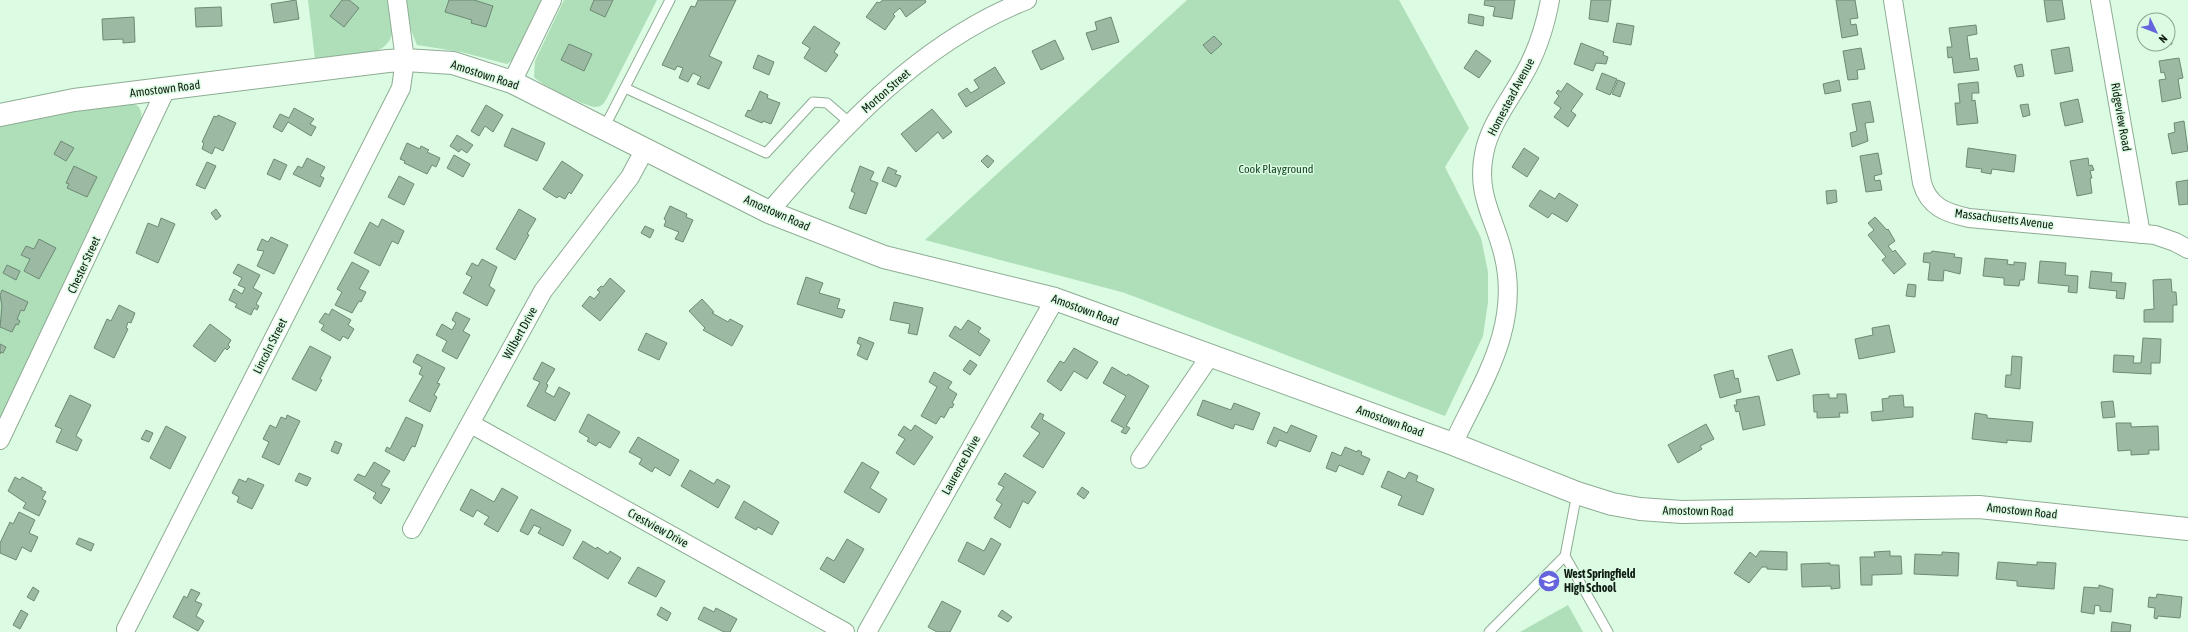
<svg xmlns="http://www.w3.org/2000/svg" width="2188" height="632" font-family="'Asap Condensed',sans-serif">
  <rect width="100%" height="100%" fill="#dbfbe2"/>
  <!-- green -->
  <g fill="#aedfb9">
    <path d="M308 0H388C391 23 401 43 373 52L315 59Z"/>
    <polygon points="406,0 546,0 518,56 507,64 461,52 417,45 411,30"/>
    <path d="M564 0H657L607 98C604 103 602 107 595 107 587 107 539 84 534 77L535 61Z"/>
    <polygon points="1187,0 1399,0 1469,128 1445,167 1481,238 1488,272 1488,302 1483,336 1445,416 1125,293 925,240"/>
    <path d="M131 103C142 105 142 114 141 123L0 423V125L24 119Z"/>
    <polygon points="1568,605 1583,632 1520,632"/>
  </g>
  <!-- building -->
  <g fill="#9cbaa3" stroke="#6d8a74">
    <polygon points="296,0 299,19 274,23 271,4"/>
    <polygon points="342,0 349,0 359,8 344,27 330,16"/>
    <polygon points="449,0 474,0 493,6 486,27 471,23 472,20 445,12"/>
    <polygon points="594,0 613,0 605,17 590,10"/>
    <polygon points="698,0 736,0 709,56 722,62 709,89 697,84 701,77 693,73 688,82 679,78 683,68 677,66 675,70 662,65 691,6 695,7"/>
    <polygon points="883,0 925,0 926,2 906,17 900,8 893,14 895,16 885,30 866,17 877,2 879,3"/>
    <polygon points="1485,0 1515,0 1512,19 1493,16 1495,7 1484,5"/>
    <polygon points="1591,0 1611,0 1608,22 1589,19"/>
    <polygon points="1836,0 1855,0 1858,18 1850,19 1851,25 1856,24 1858,35 1842,38"/>
    <polygon points="2044,0 2062,0 2065,19 2047,22"/>
    <polygon points="221,7 222,26 196,27 195,8"/>
    <polygon points="1469,14 1484,17 1483,26 1468,23"/>
    <polygon points="134,17 135,42 123,43 123,39 103,40 102,19"/>
    <polygon points="1111,17 1119,42 1092,50 1086,33 1097,30 1095,22"/>
    <polygon points="2169,22 2172,44 2154,47 2154,44 2168,44"/>
    <polygon points="1617,23 1634,26 1631,45 1613,42"/>
    <polygon points="1976,25 1977,34 1967,36 1970,59 1977,58 1979,70 1954,73 1952,57 1948,58 1947,47 1952,47 1949,28"/>
    <polygon points="814,26 840,43 834,52 838,55 826,72 804,58 810,48 802,43"/>
    <polygon points="1214,36 1222,44 1211,54 1203,45"/>
    <polygon points="1055,40 1064,59 1041,70 1032,51"/>
    <polygon points="1581,43 1604,52 1603,55 1608,57 1606,64 1596,63 1593,71 1574,64"/>
    <polygon points="569,44 592,54 584,71 561,60"/>
    <polygon points="2069,47 2073,71 2055,74 2051,50"/>
    <polygon points="1861,48 1865,69 1857,70 1858,79 1848,80 1843,51"/>
    <polygon points="1476,50 1491,61 1479,78 1464,68"/>
    <polygon points="758,55 774,62 769,75 753,68"/>
    <polygon points="2179,58 2183,78 2178,79 2181,98 2162,102 2159,80 2166,79 2164,72 2161,73 2159,61"/>
    <polygon points="2022,64 2024,76 2017,77 2014,66"/>
    <polygon points="995,67 1005,83 966,107 958,94 967,88 971,93 979,88 974,80"/>
    <polygon points="1602,73 1617,79 1610,95 1596,89"/>
    <polygon points="1618,80 1625,83 1620,97 1612,94"/>
    <polygon points="1839,80 1841,91 1825,94 1823,84"/>
    <polygon points="1978,82 1979,93 1972,93 1972,101 1975,100 1978,123 1957,125 1955,103 1960,103 1958,84"/>
    <polygon points="1567,83 1583,94 1571,111 1576,115 1568,127 1554,117 1561,108 1554,103 1559,96 1556,93 1558,90 1561,92"/>
    <polygon points="760,91 768,95 767,98 780,103 771,124 763,121 762,123 745,116 748,110 751,111"/>
    <polygon points="2078,99 2083,122 2065,126 2060,103"/>
    <polygon points="1870,101 1874,122 1865,123 1868,141 1852,147 1850,133 1857,131 1852,104"/>
    <polygon points="2028,104 2030,115 2023,117 2020,105"/>
    <polygon points="486,105 503,115 493,132 485,126 479,136 471,131"/>
    <polygon points="294,108 314,119 310,124 316,127 311,136 288,122 282,132 273,127 280,114 289,118"/>
    <polygon points="932,109 952,132 943,139 938,132 916,152 901,134"/>
    <polygon points="218,115 236,123 223,151 215,147 212,154 202,149 204,143 202,142 214,116 217,117"/>
    <polygon points="2184,121 2188,151 2172,154 2168,134 2175,132 2174,123"/>
    <polygon points="512,128 545,143 537,161 504,146"/>
    <polygon points="457,135 473,145 467,153 461,149 459,152 450,146"/>
    <polygon points="61,141 74,148 66,161 54,154"/>
    <polygon points="407,143 420,149 421,146 429,150 427,152 440,158 436,167 432,165 427,174 404,163 405,161 400,159"/>
    <polygon points="1524,148 1539,158 1527,177 1512,167"/>
    <polygon points="1968,148 2016,155 2014,172 1992,169 1991,174 1981,172 1982,169 1966,167"/>
    <polygon points="1878,153 1882,174 1874,176 1875,181 1880,180 1882,190 1866,192 1860,156"/>
    <polygon points="454,155 470,164 463,177 447,168"/>
    <polygon points="987,155 994,161 988,168 981,161"/>
    <polygon points="307,158 325,167 320,176 324,178 320,187 293,174 298,166 302,168"/>
    <polygon points="2088,158 2089,166 2092,165 2094,170 2090,171 2092,178 2090,178 2092,193 2077,196 2070,161"/>
    <polygon points="274,159 287,165 280,180 267,174"/>
    <polygon points="562,161 583,175 571,194 569,192 565,199 559,196 557,198 543,189"/>
    <polygon points="207,162 216,166 205,189 196,185"/>
    <polygon points="74,166 97,177 87,197 67,188 69,184 66,183"/>
    <polygon points="860,166 874,172 870,180 878,183 866,214 849,208 855,193 851,191"/>
    <polygon points="888,167 897,171 895,174 901,176 896,187 882,181"/>
    <polygon points="399,176 414,184 404,205 388,197"/>
    <polygon points="2188,180 2188,204 2179,205 2176,182"/>
    <polygon points="1540,190 1555,199 1559,193 1578,205 1567,222 1552,213 1548,218 1529,206"/>
    <polygon points="1836,190 1837,202 1827,204 1826,191"/>
    <polygon points="670,206 687,214 686,217 693,220 683,242 675,239 679,232 664,226 666,221 664,219"/>
    <polygon points="216,209 221,216 216,220 211,213"/>
    <polygon points="519,209 536,219 527,234 529,235 515,260 496,249"/>
    <polygon points="1875,217 1887,230 1888,229 1895,241 1888,246 1893,252 1895,250 1906,264 1894,274 1882,260 1886,257 1868,235 1874,230 1868,223"/>
    <polygon points="161,218 175,224 158,263 136,253 148,223 158,227"/>
    <polygon points="382,219 404,231 398,244 392,241 380,266 354,253 370,222 378,227"/>
    <polygon points="645,226 654,230 650,238 641,233"/>
    <polygon points="271,237 288,245 274,274 257,266 264,251 257,250 262,239 268,242"/>
    <polygon points="39,239 56,248 39,279 24,271 30,259 21,255 26,246 34,249"/>
    <polygon points="1932,251 1955,254 1954,257 1962,258 1960,274 1944,270 1943,281 1928,280 1930,263 1923,262 1924,253 1931,253"/>
    <polygon points="1985,258 2008,260 2007,264 2014,265 2014,262 2026,263 2024,280 2020,280 2019,286 2004,285 2004,278 1983,276"/>
    <polygon points="482,259 497,267 489,286 495,290 487,306 463,293 472,277 466,274 472,263 478,266"/>
    <polygon points="2040,261 2066,263 2065,275 2078,276 2077,293 2068,292 2069,286 2038,283"/>
    <polygon points="352,262 369,271 359,289 366,292 361,302 359,301 352,313 335,305 342,292 337,289"/>
    <polygon points="238,264 260,275 253,288 262,293 256,304 259,306 257,310 254,308 251,315 235,307 237,304 229,300 234,289 242,294 245,288 238,285 242,278 233,273"/>
    <polygon points="7,265 20,271 16,280 3,273"/>
    <polygon points="2091,271 2112,273 2111,282 2126,283 2124,299 2116,298 2117,291 2089,288"/>
    <polygon points="806,277 823,283 819,293 840,299 837,308 845,310 842,318 797,304"/>
    <polygon points="610,278 625,291 600,321 582,306 590,296 594,299 600,292 597,290 601,286 603,287"/>
    <polygon points="2171,279 2172,292 2176,292 2177,305 2173,305 2173,322 2144,322 2144,310 2154,309 2153,280"/>
    <polygon points="1908,284 1916,285 1915,297 1906,296"/>
    <polygon points="2,290 28,302 24,311 21,310 17,319 20,321 18,325 16,324 12,332 0,327 2,306 0,295"/>
    <polygon points="702,299 714,312 712,313 728,322 730,319 743,326 732,346 703,330 705,328 689,311"/>
    <polygon points="894,302 923,308 917,335 908,333 910,324 890,320"/>
    <polygon points="119,305 135,313 131,323 128,322 126,328 128,329 114,358 94,348 107,319 111,321"/>
    <polygon points="332,309 351,320 348,325 354,329 348,339 343,336 340,341 321,330 324,325 319,322 325,313 329,315"/>
    <polygon points="456,312 470,319 463,331 470,335 457,359 442,351 447,341 436,335 442,324 452,330 456,323 452,320"/>
    <polygon points="968,320 981,328 978,332 990,340 980,356 949,336 955,326 961,330"/>
    <polygon points="210,324 231,340 228,345 230,347 227,350 225,348 215,362 193,346"/>
    <polygon points="1889,325 1895,352 1859,359 1855,339 1873,335 1872,328"/>
    <polygon points="646,333 667,343 659,360 638,350"/>
    <polygon points="859,337 874,343 867,360 857,355 861,345 857,343"/>
    <polygon points="2143,338 2161,339 2160,363 2151,363 2151,374 2113,372 2114,355 2134,356 2133,363 2141,363"/>
    <polygon points="0,344 6,347 3,353 1,352 0,354"/>
    <polygon points="310,346 331,357 320,379 322,380 316,391 292,379"/>
    <polygon points="1074,348 1098,362 1087,379 1074,371 1061,391 1047,381 1060,361 1064,363"/>
    <polygon points="1792,349 1800,374 1777,381 1768,356"/>
    <polygon points="417,354 445,368 437,383 440,384 434,395 437,397 430,412 409,401 423,376 419,374 422,367 413,362"/>
    <polygon points="2012,356 2022,357 2020,389 2005,387 2006,375 2011,375"/>
    <polygon points="970,360 977,365 970,375 963,370"/>
    <polygon points="542,362 555,369 546,384 548,385 545,392 554,397 559,387 570,393 555,421 527,406 540,382 533,379"/>
    <polygon points="1112,367 1127,376 1128,374 1149,386 1126,426 1130,428 1126,434 1121,432 1124,428 1111,421 1126,396 1103,383"/>
    <polygon points="1733,370 1735,379 1738,378 1741,392 1720,398 1714,375"/>
    <polygon points="934,372 952,382 948,388 957,394 952,403 954,404 952,408 950,407 944,418 941,416 936,424 921,416 937,387 929,382"/>
    <polygon points="1829,394 1829,398 1837,398 1837,394 1846,394 1848,413 1839,413 1840,417 1817,418 1817,412 1814,412 1813,395"/>
    <polygon points="70,395 91,405 76,436 82,440 77,451 56,442 62,429 55,426"/>
    <polygon points="1903,395 1904,407 1913,407 1913,417 1872,421 1871,412 1883,411 1882,399 1889,398 1889,396"/>
    <polygon points="1759,396 1765,425 1743,430 1739,411 1736,412 1734,405 1737,405 1736,400"/>
    <polygon points="1203,400 1231,410 1234,403 1260,413 1253,430 1235,424 1233,429 1197,415"/>
    <polygon points="2113,401 2115,417 2103,418 2101,402"/>
    <polygon points="1040,413 1044,415 1042,419 1065,433 1043,468 1023,456 1040,433 1031,427"/>
    <polygon points="1975,413 1987,415 1987,418 2033,422 2031,442 2007,440 2007,443 1972,439"/>
    <polygon points="588,414 620,432 610,448 599,442 596,446 587,441 589,438 579,432"/>
    <polygon points="287,415 300,421 279,465 262,457 269,442 263,439 270,425 276,428 281,417 286,419"/>
    <polygon points="406,417 423,425 415,447 412,446 404,461 385,451 387,447 390,449"/>
    <polygon points="2116,423 2131,423 2131,427 2158,426 2159,450 2149,450 2149,454 2131,455 2131,450 2118,451"/>
    <polygon points="1706,424 1714,439 1700,446 1702,449 1678,463 1668,445"/>
    <polygon points="915,425 933,437 914,465 896,453 905,439 898,435 904,426 911,431"/>
    <polygon points="1291,425 1317,436 1310,452 1279,440 1276,447 1267,443 1274,427 1287,433"/>
    <polygon points="166,426 186,437 170,469 150,458"/>
    <polygon points="146,430 153,433 149,442 141,439"/>
    <polygon points="638,437 679,460 670,476 655,467 652,472 639,464 642,459 629,452"/>
    <polygon points="335,441 342,444 338,454 331,451"/>
    <polygon points="1345,447 1357,452 1358,450 1362,452 1361,455 1370,459 1363,475 1339,465 1336,472 1326,468 1332,452 1341,456"/>
    <polygon points="374,462 390,471 381,485 390,489 381,504 373,498 376,493 354,480 358,474 365,477"/>
    <polygon points="862,462 879,472 870,488 887,499 879,513 844,492"/>
    <polygon points="690,470 714,484 717,479 730,486 718,508 681,486"/>
    <polygon points="1388,471 1405,479 1409,472 1418,476 1416,481 1434,489 1423,515 1398,505 1402,496 1381,487"/>
    <polygon points="299,473 311,478 307,486 295,481"/>
    <polygon points="1005,473 1036,492 1028,504 1023,501 1010,528 994,518 1002,504 996,500 1004,487 998,484"/>
    <polygon points="15,477 20,480 22,477 42,488 41,490 46,492 42,499 46,501 39,516 23,508 26,503 8,491"/>
    <polygon points="248,478 264,485 252,509 237,502 239,497 232,493 239,479 246,482"/>
    <polygon points="1082,487 1089,492 1084,499 1077,494"/>
    <polygon points="502,488 518,497 498,532 484,524 489,517 477,510 473,517 460,510 471,489 494,502"/>
    <polygon points="744,501 779,522 772,535 758,527 756,530 735,518"/>
    <polygon points="531,509 571,530 563,546 538,533 541,528 534,525 528,535 520,531"/>
    <polygon points="19,512 35,520 29,533 38,537 31,552 22,547 16,560 0,553 0,543 10,522 13,524"/>
    <polygon points="79,538 94,544 91,551 76,544"/>
    <polygon points="991,538 1001,544 984,575 958,561 967,542 984,551"/>
    <polygon points="847,539 864,549 844,583 820,569 827,557 834,561"/>
    <polygon points="583,541 596,549 597,547 608,554 610,551 621,558 608,579 573,558"/>
    <polygon points="1760,551 1787,552 1787,570 1767,569 1767,567 1762,567 1749,583 1734,573 1750,552 1756,557"/>
    <polygon points="1890,551 1890,556 1901,556 1902,574 1872,575 1872,585 1861,585 1860,557 1875,557 1874,552"/>
    <polygon points="1942,552 1959,553 1958,576 1914,574 1915,554 1942,555"/>
    <polygon points="1998,562 2037,565 2037,562 2056,563 2054,589 2017,586 2017,581 1996,579"/>
    <polygon points="1830,563 1830,565 1839,565 1840,588 1831,589 1831,586 1802,587 1801,564"/>
    <polygon points="638,567 665,581 656,597 628,583"/>
    <polygon points="2099,585 2113,589 2111,612 2100,611 2100,606 2095,605 2094,614 2081,612 2084,587 2099,588"/>
    <polygon points="33,587 39,591 34,601 27,597"/>
    <polygon points="191,589 200,593 195,601 202,604 196,616 204,621 198,631 173,617 184,596 187,598"/>
    <polygon points="2157,594 2182,597 2180,618 2158,616 2157,619 2154,618 2155,608 2148,607 2149,597 2156,598"/>
    <polygon points="942,601 961,611 950,632 937,632 928,627"/>
    <polygon points="661,607 671,613 667,621 657,615"/>
    <polygon points="704,607 714,612 716,608 737,619 730,632 724,632 698,619"/>
    <polygon points="21,610 28,614 20,629 13,625"/>
    <polygon points="1002,610 1012,617 1008,622 998,616"/>
    <polygon points="2112,622 2131,625 2130,632 2111,632"/>
  </g>
  <g fill="none" stroke-linecap="round" stroke-linejoin="round">
    <!-- lane casing -->
    <g stroke="#8eac94" stroke-width="11">
      <g id="lane">
        <polyline points="625,88 766,153 813,102 827,103 850,123"/>
        <polyline points="604,128 670,0"/>
        <polyline points="1577,493 1565,556 1608,632"/>
        <polyline points="1489,632 1565,556"/>
      </g>
    </g>
    <!-- street casing -->
    <g stroke="#8eac94" stroke-width="20">
      <g id="street">
        <path d="M1893 0 1922 183C1929 207 1946 213 1969 218L2155 235 2175 242 2188 249"/>
        <polyline points="2100,0 2141,234"/>
        <polyline points="512,82 552,0"/>
        <path d="M769 212C841 128 922 41 1027 0"/>
        <polyline points="471,424 845,632"/>
        <polyline points="0,440 166,89"/>
        <path d="M1453 444C1482 382 1522 326 1503 253 1494 217 1476 194 1484 154 1489 126 1509 101 1523 76 1537 52 1545 27 1550 0"/>
        <polyline points="1140,459 1210,356"/>
        <polyline points="412,529 543,291 630,177 645,149"/>
        <polyline points="126,629 401,88 405,60 397,0"/>
        <polyline points="867,632 1055,299"/>
      </g>
    </g>
    <!-- secondary casing -->
    <g stroke="#8eac94" stroke-width="24">
      <polyline id="secondary" points="0,115 74,100 388,61 405,60 453,63 512,82 769,212 884,257 1055,299 1453,444 1577,493 1612,504 1640,509 1682,512 1979,507 2188,529"/>
    </g>
    <!-- lane -->
    <use href="#lane" stroke="#fff" stroke-width="9"/>
    <!-- street -->
    <use href="#street" stroke="#fff" stroke-width="18"/>
    <!-- secondary -->
    <use href="#secondary" stroke="#fff" stroke-width="22"/>
  </g>
  <!-- icons -->
  <defs>
    <g id="school-disc" transform="scale(1.15)"><circle r="9.5" fill="#6563dd" stroke="#dbfbe2"/><path d="M0-5L7-2L0 1L-7-2ZM-4 1L0 2.5L4 1V4Q0 6-4 4Z" fill="#fff"/></g>
  </defs>
  <g fill-rule="evenodd">
    <use href="#school-disc" x="1549" y="581"/>
  </g>
  <g text-anchor="middle" dominant-baseline="central" stroke-width="3" stroke-linejoin="round" paint-order="stroke">
    <!-- street labels -->
    <g font-size="12" fill="#101c13" stroke="#dbfbe2">
      <text transform="translate(485 75) rotate(18)">Amostown Road</text>
      <text transform="translate(165 89) rotate(-7)">Amostown Road</text>
      <text transform="translate(886 91) rotate(-41)">Morton Street</text>
      <text transform="translate(1511 97) rotate(-62)">Homestead Avenue</text>
      <text transform="translate(2121 117) rotate(80)">Ridgeview Road</text>
      <text transform="translate(777 213) rotate(24)">Amostown Road</text>
      <text transform="translate(2004 219) rotate(7)">Massachusetts Avenue</text>
      <text transform="translate(84 265) rotate(-65)">Chester Street</text>
      <text transform="translate(1085 310) rotate(20)">Amostown Road</text>
      <text transform="translate(520 333) rotate(-61)">Wilbert Drive</text>
      <text transform="translate(270 346) rotate(-63)">Lincoln Street</text>
      <text transform="translate(1390 421) rotate(20)">Amostown Road</text>
      <text transform="translate(961 465) rotate(-61)">Laurence Drive</text>
      <text transform="translate(1698 511) rotate(1)">Amostown Road</text>
      <text transform="translate(2022 511) rotate(6)">Amostown Road</text>
      <text transform="translate(658 528) rotate(29)">Crestview Drive</text>
    </g>
    <!-- park labels -->
    <g font-size="12" fill="#164626" stroke="#dbfbe2">
      <text x="1276" y="169">Cook Playground</text>
    </g>
    <!-- poi labels -->
    <g font-size="12" font-weight="bold" fill="#101c13" stroke="#dbfbe2" text-anchor="start">
      <text x="1564" y="574">West Springfield<tspan x="1564" dy="14">High School</tspan></text>
    </g>
  </g>
  <!-- north arrow -->
  <g transform="translate(2156 32) rotate(133)"><circle r="19" fill="#dbfbe2" stroke="#8aa28f"/>
  <path d="M0-3L7 15L0 10L-7 15Z" fill="#6563dd"/>
  <text y="-6" font-size="11" font-weight="bold" text-anchor="middle" fill="#101c13">N</text>
  </g>
</svg>
